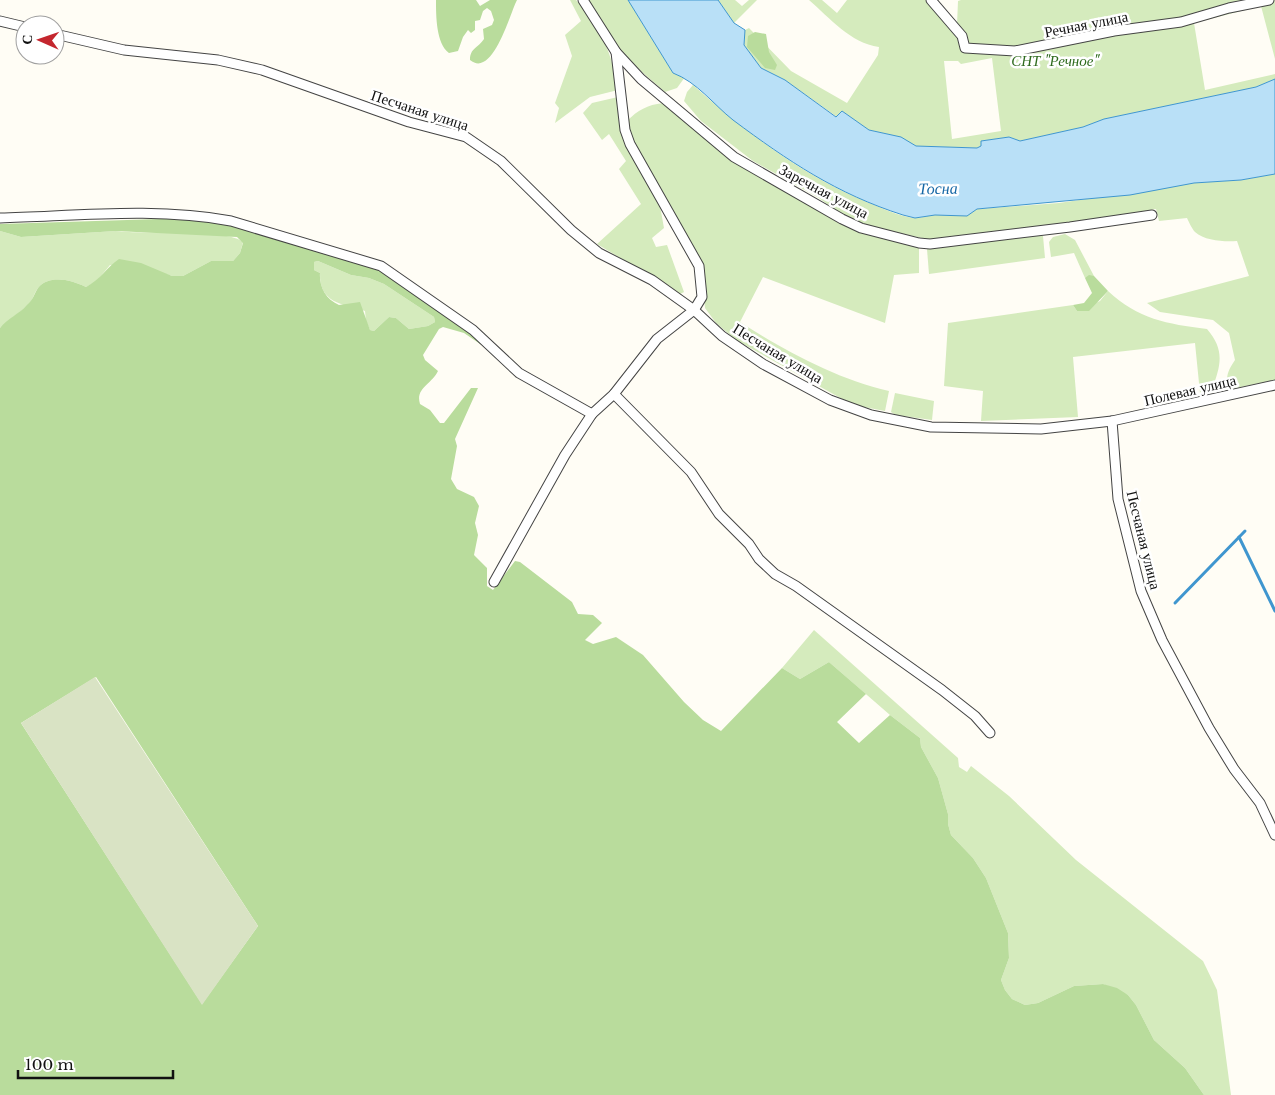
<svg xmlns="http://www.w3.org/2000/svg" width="1275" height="1095" font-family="'Libre Baskerville',serif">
  <rect width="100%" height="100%" fill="#fffdf5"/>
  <!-- green -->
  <g fill="#d5ebbd" fill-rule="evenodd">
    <path d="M570 0H576C600 25 613 55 618 90L590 97 555 123 559 108 555 103 572 56 565 35 581 21Z"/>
    <polygon points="587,0 628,0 673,73 685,77 677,88 665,92 642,72 619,49"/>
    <polygon points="718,0 735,0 742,6 749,0 757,0 734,23"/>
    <path d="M809 0H822L837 13 847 0H937L957 25 958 1 961 0H1275V59L1261 6 1194 23 1205 90 1275 74V79L1256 87 1104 119 1083 127 1020 141 1009 137 981 141V146L977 148 916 146 896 136 869 130 842 111 837 117 785 80 761 68 744 45 745 30 749 28 791 71 847 103 878 55 879 47C850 43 830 18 809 0ZM992 58 1001 131 952 139 944 61H958L961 64Z"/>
    <path d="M693 85C746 132 801 175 867 202 882 208 898 216 914 218 922 218 929 215 937 214 954 214 963 219 977 209L1059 203 1194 183 1241 180 1275 174V380L1231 389C1223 379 1229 369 1235 360L1229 333 1213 320 1160 312 1147 303 1249 276 1237 241C1225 242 1205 241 1195 232 1192 229 1189 222 1187 218L1159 221 1156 209 1068 225 931 240 882 229 861 224 840 214 819 198 753 161 701 121 684 101 687 92Z"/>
    <polygon points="618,97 620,123 625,145 660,206 664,228 652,238 656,247 667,245 684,292 680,294 597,244 641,204 619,169 626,161 609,134 602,140 583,113 592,103"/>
    <path d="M663 103 836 221 859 231 919 248V273L894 275 885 323 763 277 740 322C785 351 837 379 889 391L885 411 853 405 736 340 716 323 705 308 702 271 634 144 627 121C638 110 647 105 663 103Z"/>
    <path d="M0 231 21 237 116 231C144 235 226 228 243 242L240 253 233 261H211L183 276H172L162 273 110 265 96 282 86 287C72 280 49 274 38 288 34 293 33 300 28 305 19 313 9 320 0 328Z"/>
    <polygon points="1065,234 1075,240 1094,276 1085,278 1074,253 1051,257 1049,242 1053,237"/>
    <polygon points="1016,236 1043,236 1045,258 929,274 927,249"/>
    <path d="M318 261 351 275 369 278 384 284 434 317 435 322 428 326 409 329 396 318 389 317 374 331 370 330 366 321 365 311C342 304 319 303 320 273L314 270V262Z"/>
    <path d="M1108 291C1138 319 1167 324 1207 329 1225 350 1221 365 1212 389L1200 393 1195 343 1073 357 1078 417 981 421 983 391 944 386 948 323 1073 305 1077 311 1100 301Z"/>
    <polygon points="895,393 934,401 932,420 896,415 891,412"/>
    <polygon points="814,630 958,758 959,767 967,772 971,766 1009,796 1076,860 1203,961 1217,990 1231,1095 1204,1095 1185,1068 1154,1040 1136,1005 1128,995 1103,984 1074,986 1038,1003 1025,1005 1012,999 1005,990 1001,980 1009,958 1008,933 986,878 973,858 951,835 948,824 948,814 938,778 921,747 920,738 890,715 829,662 800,679 782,668"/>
  </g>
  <!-- forest -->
  <g fill="#b9dc9c" fill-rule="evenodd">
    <path d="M436 0H476L480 6 490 0H517C510 13 493 79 470 60 470 48 478 48 484 39L483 29 492 25 494 20 491 11 487 8 483 11 480 20 475 21V30L471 33 468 30 463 37 458 51 449 53C436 44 436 15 436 0Z"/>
    <polygon points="755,32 766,34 769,52 777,65 775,70 765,68 747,47 748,36"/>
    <path d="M191 218 230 224 377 269 389 274 465 325 486 348 464 333 443 327 439 329 423 355 425 360 438 371C432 384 415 388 420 404L430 410 440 423H444L471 388H478L455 439 457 446 451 479 457 489 474 497 479 506 475 523 478 535 474 555 487 568V586L493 590 515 561 520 562 572 602 578 614 593 615 602 623 585 640 593 644 616 637 643 655 684 702 703 720 721 731 782 668 800 679 829 662 866 694 837 722 859 743 890 715 920 738 921 747 938 778 948 814V824L951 835 973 858 986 878 1008 933 1009 958 1001 980 1005 990 1012 999 1025 1005 1038 1003 1074 986 1103 984 1117 988 1128 995 1136 1005 1154 1040 1185 1068 1204 1095H0V328C8 318 19 314 27 305 33 300 34 294 38 288 49 274 72 280 86 287 100 280 107 267 119 259L141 263 172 276H183L211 261H233L240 253 243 243 237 237 116 231 21 237 0 231V224ZM318 261 351 275 369 278 384 284 434 317 435 322 428 326 409 329 396 318 389 317 374 331 370 330 360 302 339 305C325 299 319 286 320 273L314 270V262ZM96 677 258 926 202 1004 21 723Z"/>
    <polygon points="1089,275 1094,276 1108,291 1089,311 1077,311 1073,305 1084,303 1092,293 1085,278"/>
  </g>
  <!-- cemetery -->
  <polygon fill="#d9e3c4" points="95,677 258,926 202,1005 21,723"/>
  <!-- water -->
  <path fill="#b9e0f7" stroke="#3f96cf" d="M628 0H718L734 23 745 30 744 45 761 68 785 80 836 117 842 111 869 130 901 137 916 146 977 148 981 146V141L1009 137 1020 141 1083 127 1104 119 1256 87 1275 79V174L1241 180 1194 183 1130 195 977 209 967 216 935 215 915 218 903 215C837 194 788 161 733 120 714 105 697 82 673 73Z"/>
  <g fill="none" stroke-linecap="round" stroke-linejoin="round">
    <!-- stream -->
    <g stroke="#3f96cf" stroke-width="3">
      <polyline points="1239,537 1275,611"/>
      <polyline points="1175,603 1245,531"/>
    </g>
    <!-- street casing -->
    <g stroke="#444" stroke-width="11">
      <g id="street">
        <polyline points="583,0 616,52 641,79 734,157 842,219 861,228 919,243 930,244 1070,227 1152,215"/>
        <polyline points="931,0 962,36 965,48 1015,51 1114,31 1181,22 1229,8 1269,0"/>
        <polyline points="0,21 25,27"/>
        <polyline points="55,34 124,50 218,60 262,70 409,122 466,137 501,161 571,230 599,253 652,280 694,310 722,336 763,364 830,400 871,415 931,427 1041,429 1112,421 1275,385"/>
        <path d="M0 218C76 216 156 207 231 221L381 266 473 330 519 373 592 414"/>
        <polyline points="614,394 691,472 719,514 749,544 759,559 775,574 796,586 942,690 975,716 990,733"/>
        <polyline points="1112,421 1118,499 1141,591 1162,640 1209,728 1234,769 1260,803 1275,835"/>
        <polyline points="494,582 565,455 592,414 614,394 657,339 694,310 702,297 699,266 630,144 625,130 616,52"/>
      </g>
    </g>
    <!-- street -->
    <use href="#street" stroke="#fff" stroke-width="9"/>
  </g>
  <g text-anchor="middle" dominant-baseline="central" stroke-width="5" stroke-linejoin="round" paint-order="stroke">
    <!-- street labels -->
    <g font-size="15" fill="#111" stroke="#fff">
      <text transform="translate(1086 24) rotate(-11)">Речная улица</text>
      <text transform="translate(420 110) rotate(18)">Песчаная улица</text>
      <text transform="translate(824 191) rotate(28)">Заречная улица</text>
      <text transform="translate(778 353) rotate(31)">Песчаная улица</text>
      <text transform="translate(1190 390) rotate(-13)">Полевая улица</text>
      <text transform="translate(1144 540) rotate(76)">Песчаная улица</text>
    </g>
    <!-- park labels -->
    <g font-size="15" font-style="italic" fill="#2f6b1f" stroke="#fff">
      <text x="1055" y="60">СНТ "Речное"</text>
    </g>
    <!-- water labels -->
    <g font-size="16" font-style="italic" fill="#1768a6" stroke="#fff">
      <text transform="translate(938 188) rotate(-1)">Тосна</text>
    </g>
  </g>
  <!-- north arrow -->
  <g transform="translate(40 40) rotate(272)"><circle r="24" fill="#ffffff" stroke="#a0a0a0"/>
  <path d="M0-4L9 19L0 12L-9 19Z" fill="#c4262e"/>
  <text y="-8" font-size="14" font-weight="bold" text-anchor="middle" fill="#111111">С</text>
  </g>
  <!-- scale -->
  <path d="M18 1070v8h155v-8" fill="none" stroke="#111111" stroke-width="2.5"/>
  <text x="25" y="1070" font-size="15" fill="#111111" stroke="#ffffff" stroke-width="4" paint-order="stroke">100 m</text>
</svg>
